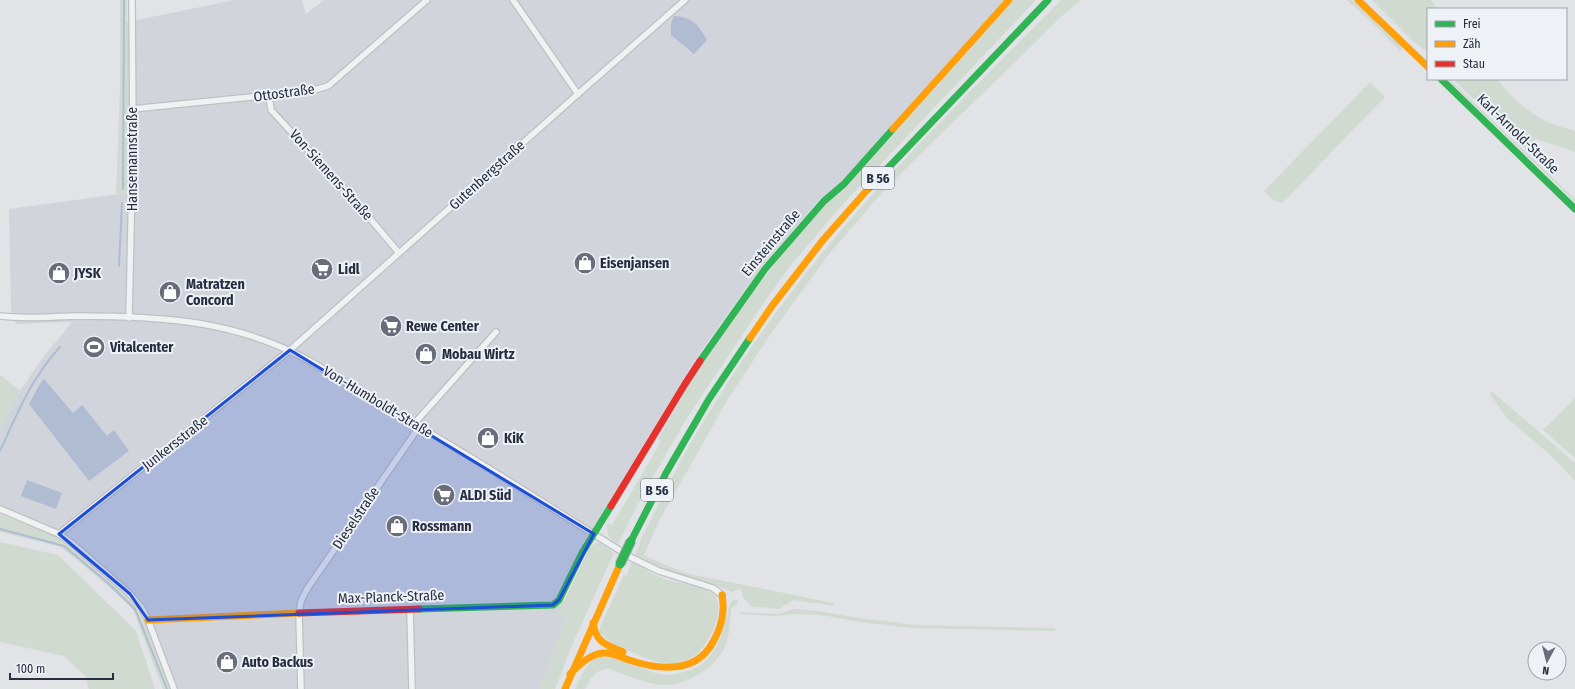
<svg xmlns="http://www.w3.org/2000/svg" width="1575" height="689" font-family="'Fira Sans Condensed',sans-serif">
  <rect width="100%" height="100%" fill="#e1e3e6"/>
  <!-- built -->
  <polygon fill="#d1d4db" points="235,0 302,0 306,14 324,0 1005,0 882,139 842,181 819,200 761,267 695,360 583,545 557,598 563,603 567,615 540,689 177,689 154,624 147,609 138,597 67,535 55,528 0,505 0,430 20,391 41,360 72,322 16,324 11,310 9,209 127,193 127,22"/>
  <!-- green -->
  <g fill="#d0dad1">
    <polygon points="120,0 127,0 127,193 116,194 120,88"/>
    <path d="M1014 0H1036L844 203 790 266 765 301 687 418 648 485 618 544C608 538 607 534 607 523L612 525 661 442 658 439 694 376 740 309 782 255 826 203 845 189Z"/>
    <path d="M1061 0H1081L1062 16 888 186 828 255 770 335 728 399 660 519 644 555 656 561 685 573 833 603 835 606 793 600 779 609 750 606 741 595 743 594 740 589 732 592 714 584 681 576 659 568 635 555 640 544 639 543C656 510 672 476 690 444 719 395 750 347 784 302 866 192 965 97 1061 0Z"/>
    <polygon points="1347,0 1351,0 1357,3 1403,47 1400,51 1381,31"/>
    <polygon points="1372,0 1431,0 1438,9 1428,9 1428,50 1426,51 1414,42"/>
    <polygon points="1447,79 1449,79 1575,199 1575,202"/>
    <path d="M1453 79H1497C1509 94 1524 110 1542 119 1552 125 1564 127 1575 131V152L1536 139 1526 149Z"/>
    <polygon points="1370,82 1385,97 1291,194 1282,203 1275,201 1264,191"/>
    <polygon points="0,375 20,391 0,430"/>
    <polygon points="1491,391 1575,463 1575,481 1548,453 1507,418 1490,394"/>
    <polygon points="1575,398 1575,458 1543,430"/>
    <polygon points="0,514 55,536 68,544 124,593 134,604 147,627 171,689 163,689 133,610 115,592 61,547 0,532"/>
    <polygon points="0,542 58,555 136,631 155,689 89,689 86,677 64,656 0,642"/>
    <polygon points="595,543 600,543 614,553 575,638 555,689 540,689 567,615 555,615 563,603 589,549"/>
    <path d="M632 562C643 567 653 575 665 579 679 584 703 585 714 595 727 607 709 643 698 653 692 658 684 661 676 663 661 666 646 658 632 652 618 646 610 644 599 632L600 627 624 575 626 576Z"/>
    <path d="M734 599 738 601V604L732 607 731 610C730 621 730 635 725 646 717 667 688 684 666 685 647 685 627 675 609 669 595 669 591 678 585 689H575C580 679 585 665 595 659 611 651 642 670 659 674 671 676 684 673 695 668 715 659 722 635 727 615 729 609 728 604 734 599Z"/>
    <polygon points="793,609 818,611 859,618 916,625 1054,628 1056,631 911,628 855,621 820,615 798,614 774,616 738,614 742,612 779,614"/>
  </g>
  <!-- water -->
  <g fill="#afbcd2">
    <path d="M674 16C693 17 698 25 707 40L694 54 671 35V23Z"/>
    <polygon points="44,379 73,413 82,405 107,436 114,430 129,451 89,481 29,404 40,384"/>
    <polygon points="27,480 62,493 56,509 21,496"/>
  </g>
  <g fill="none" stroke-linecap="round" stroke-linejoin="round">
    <!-- stream -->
    <g stroke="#afbcd2" stroke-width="2">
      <polyline points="123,189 124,0"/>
      <polyline points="119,266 122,203"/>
      <path d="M0 451C17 414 32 377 60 347"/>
      <polyline points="0,529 64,546 108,583 135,609 167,689"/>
    </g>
    <!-- street casing -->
    <g stroke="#bec0c3" stroke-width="8">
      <g id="street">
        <polyline points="513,0 578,94"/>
        <polyline points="269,96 271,110 357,203 399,253"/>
        <polyline points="132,109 292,93 318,89 328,86 427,0"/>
        <path d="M0 316C26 319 51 317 76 316 162 316 239 320 315 364L480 463 632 558 659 571 713 588 722 595"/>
        <polyline points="129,318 133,134 132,0"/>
        <polyline points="414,424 496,332"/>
        <polyline points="0,509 59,534 73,544 130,594 142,608 148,620 174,689"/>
        <polyline points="59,534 290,350 578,94 685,0"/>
        <polyline points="410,610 412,689"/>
        <polyline points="301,689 299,613 301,601 307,589 419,427"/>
      </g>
    </g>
    <!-- street -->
    <use href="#street" stroke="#f0f1f3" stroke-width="5.5"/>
    <!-- fast -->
    <g stroke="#30b455" stroke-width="7">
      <polyline points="1441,79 1575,209"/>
      <polyline points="868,189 1048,0"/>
      <polyline points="700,361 765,269 824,201 844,184 893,129"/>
      <polyline points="631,541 666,473 709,399 750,338"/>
      <polyline points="419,609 553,605 559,600 582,553 611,506"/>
    </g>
    <!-- slow -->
    <g stroke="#ff9f0a" stroke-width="7">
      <polyline points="1358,0 1428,67"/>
      <polyline points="893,129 1009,0"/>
      <polyline points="750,338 772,306 823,240 868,189"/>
      <polyline points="148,620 299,613"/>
      <path d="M593 623C596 643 606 645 623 652"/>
      <path d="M570 674C579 665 590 654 603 653 612 652 620 657 629 660 659 670 696 674 713 642 721 628 725 611 722 595"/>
      <polyline points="565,689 620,564"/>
    </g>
    <!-- jam -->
    <g stroke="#e5322d" stroke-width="7">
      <polyline points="611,506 685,384 700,361"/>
      <polyline points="299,613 419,609"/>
    </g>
    <!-- fast-bridge casing -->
    <g stroke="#b3b6bb" stroke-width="11" stroke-linecap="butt">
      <polyline id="fast-bridge" points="620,564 631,541"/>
    </g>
    <!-- fast-bridge -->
    <use href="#fast-bridge" stroke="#30b455" stroke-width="9"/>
  </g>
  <!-- marked area -->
  <path fill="#1d4ed8" fill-opacity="0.2" stroke="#1d4ed8" stroke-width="3" stroke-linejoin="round" d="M290 350 594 534 559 600 553 605 148 620 130 594 59 534Z"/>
  <!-- icons -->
  <defs>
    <g id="shop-disc" transform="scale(1.15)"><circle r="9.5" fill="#686d79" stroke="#eef1f6"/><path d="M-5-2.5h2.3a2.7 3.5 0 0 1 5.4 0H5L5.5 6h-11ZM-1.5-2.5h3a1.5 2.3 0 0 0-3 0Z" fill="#fff"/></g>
    <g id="supermarket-disc" transform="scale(1.15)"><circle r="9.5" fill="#686d79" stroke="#eef1f6"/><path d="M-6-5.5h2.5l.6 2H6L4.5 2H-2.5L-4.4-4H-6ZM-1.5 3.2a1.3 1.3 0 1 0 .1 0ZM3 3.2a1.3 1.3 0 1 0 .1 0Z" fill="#fff"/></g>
    <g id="stadium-disc" transform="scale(1.15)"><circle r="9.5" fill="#686d79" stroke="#eef1f6"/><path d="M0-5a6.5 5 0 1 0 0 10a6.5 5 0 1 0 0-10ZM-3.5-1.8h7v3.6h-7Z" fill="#fff"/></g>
  </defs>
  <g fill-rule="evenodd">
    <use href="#shop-disc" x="585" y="263"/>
    <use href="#supermarket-disc" x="322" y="269"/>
    <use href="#shop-disc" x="59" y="273"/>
    <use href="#shop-disc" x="170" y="292"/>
    <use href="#supermarket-disc" x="391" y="326"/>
    <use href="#stadium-disc" x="94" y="347"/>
    <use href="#shop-disc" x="426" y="354"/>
    <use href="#shop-disc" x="488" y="438"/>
    <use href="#supermarket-disc" x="444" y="495"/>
    <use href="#shop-disc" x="397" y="526"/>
    <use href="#shop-disc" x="227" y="662"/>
  </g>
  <g text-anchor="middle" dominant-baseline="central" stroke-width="4" stroke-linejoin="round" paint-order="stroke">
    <!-- shield labels -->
    <g fill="#eef1f6" stroke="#636876" stroke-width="1">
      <rect x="862" y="167" width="32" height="22" rx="3"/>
      <rect x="641" y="479" width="32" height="22" rx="3"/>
    </g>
    <g font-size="13" font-weight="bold" fill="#272e3f">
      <text x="878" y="178">B 56</text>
      <text x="657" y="490">B 56</text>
    </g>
    <!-- street labels -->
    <g font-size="14" fill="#272e3f" stroke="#eef1f6">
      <text transform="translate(284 93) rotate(-8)">Ottostraße</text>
      <text transform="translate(1518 134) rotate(44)">Karl-Arnold-Straße</text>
      <text transform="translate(132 159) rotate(-90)">Hansemannstraße</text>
      <text transform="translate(331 175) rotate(48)">Von-Siemens-Straße</text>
      <text transform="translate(487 175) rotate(-42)">Gutenbergstraße</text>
      <text transform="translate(771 243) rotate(-50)">Einsteinstraße</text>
      <text transform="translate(378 402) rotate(31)">Von-Humboldt-Straße</text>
      <text transform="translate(175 443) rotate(-38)">Junkersstraße</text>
      <text transform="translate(356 518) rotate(-56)">Dieselstraße</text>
      <text transform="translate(391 597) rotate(-2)">Max-Planck-Straße</text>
    </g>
    <!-- poi labels -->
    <g font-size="14" font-weight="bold" fill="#272e3f" stroke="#eef1f6" text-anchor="start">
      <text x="600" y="263">Eisenjansen</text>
      <text x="338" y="269">Lidl</text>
      <text x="74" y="273">JYSK</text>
      <text x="186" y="284">Matratzen<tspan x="186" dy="16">Concord</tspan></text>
      <text x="406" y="326">Rewe Center</text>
      <text x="110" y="347">Vitalcenter</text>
      <text x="442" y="354">Mobau Wirtz</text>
      <text x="504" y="438">KiK</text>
      <text x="460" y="495">ALDI Süd</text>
      <text x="412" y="526">Rossmann</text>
      <text x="242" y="662">Auto Backus</text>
    </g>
  </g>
  <!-- legend -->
  <rect x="1427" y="8" width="140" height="72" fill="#eef1f6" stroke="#9ea3ad"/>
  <rect x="1435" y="21" width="20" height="6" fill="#30b455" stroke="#9ea3ad"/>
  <text x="1463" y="28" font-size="12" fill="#272e3f">Frei</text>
  <rect x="1435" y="41" width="20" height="6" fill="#ff9f0a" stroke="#9ea3ad"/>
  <text x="1463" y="48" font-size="12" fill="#272e3f">Zäh</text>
  <rect x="1435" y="61" width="20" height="6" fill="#e5322d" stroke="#9ea3ad"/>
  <text x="1463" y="68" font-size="12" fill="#272e3f">Stau</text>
  <!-- north arrow -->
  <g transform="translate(1547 661) rotate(187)"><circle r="19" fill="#eef1f6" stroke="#9ea3ad"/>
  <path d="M0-3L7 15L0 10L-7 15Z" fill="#686d79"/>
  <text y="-6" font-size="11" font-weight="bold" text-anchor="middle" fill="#272e3f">N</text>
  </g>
  <!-- scale -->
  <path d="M10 673v6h103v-6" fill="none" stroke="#272e3f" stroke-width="2"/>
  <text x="16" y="673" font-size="12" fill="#272e3f" stroke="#eef1f6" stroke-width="3" paint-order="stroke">100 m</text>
</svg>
